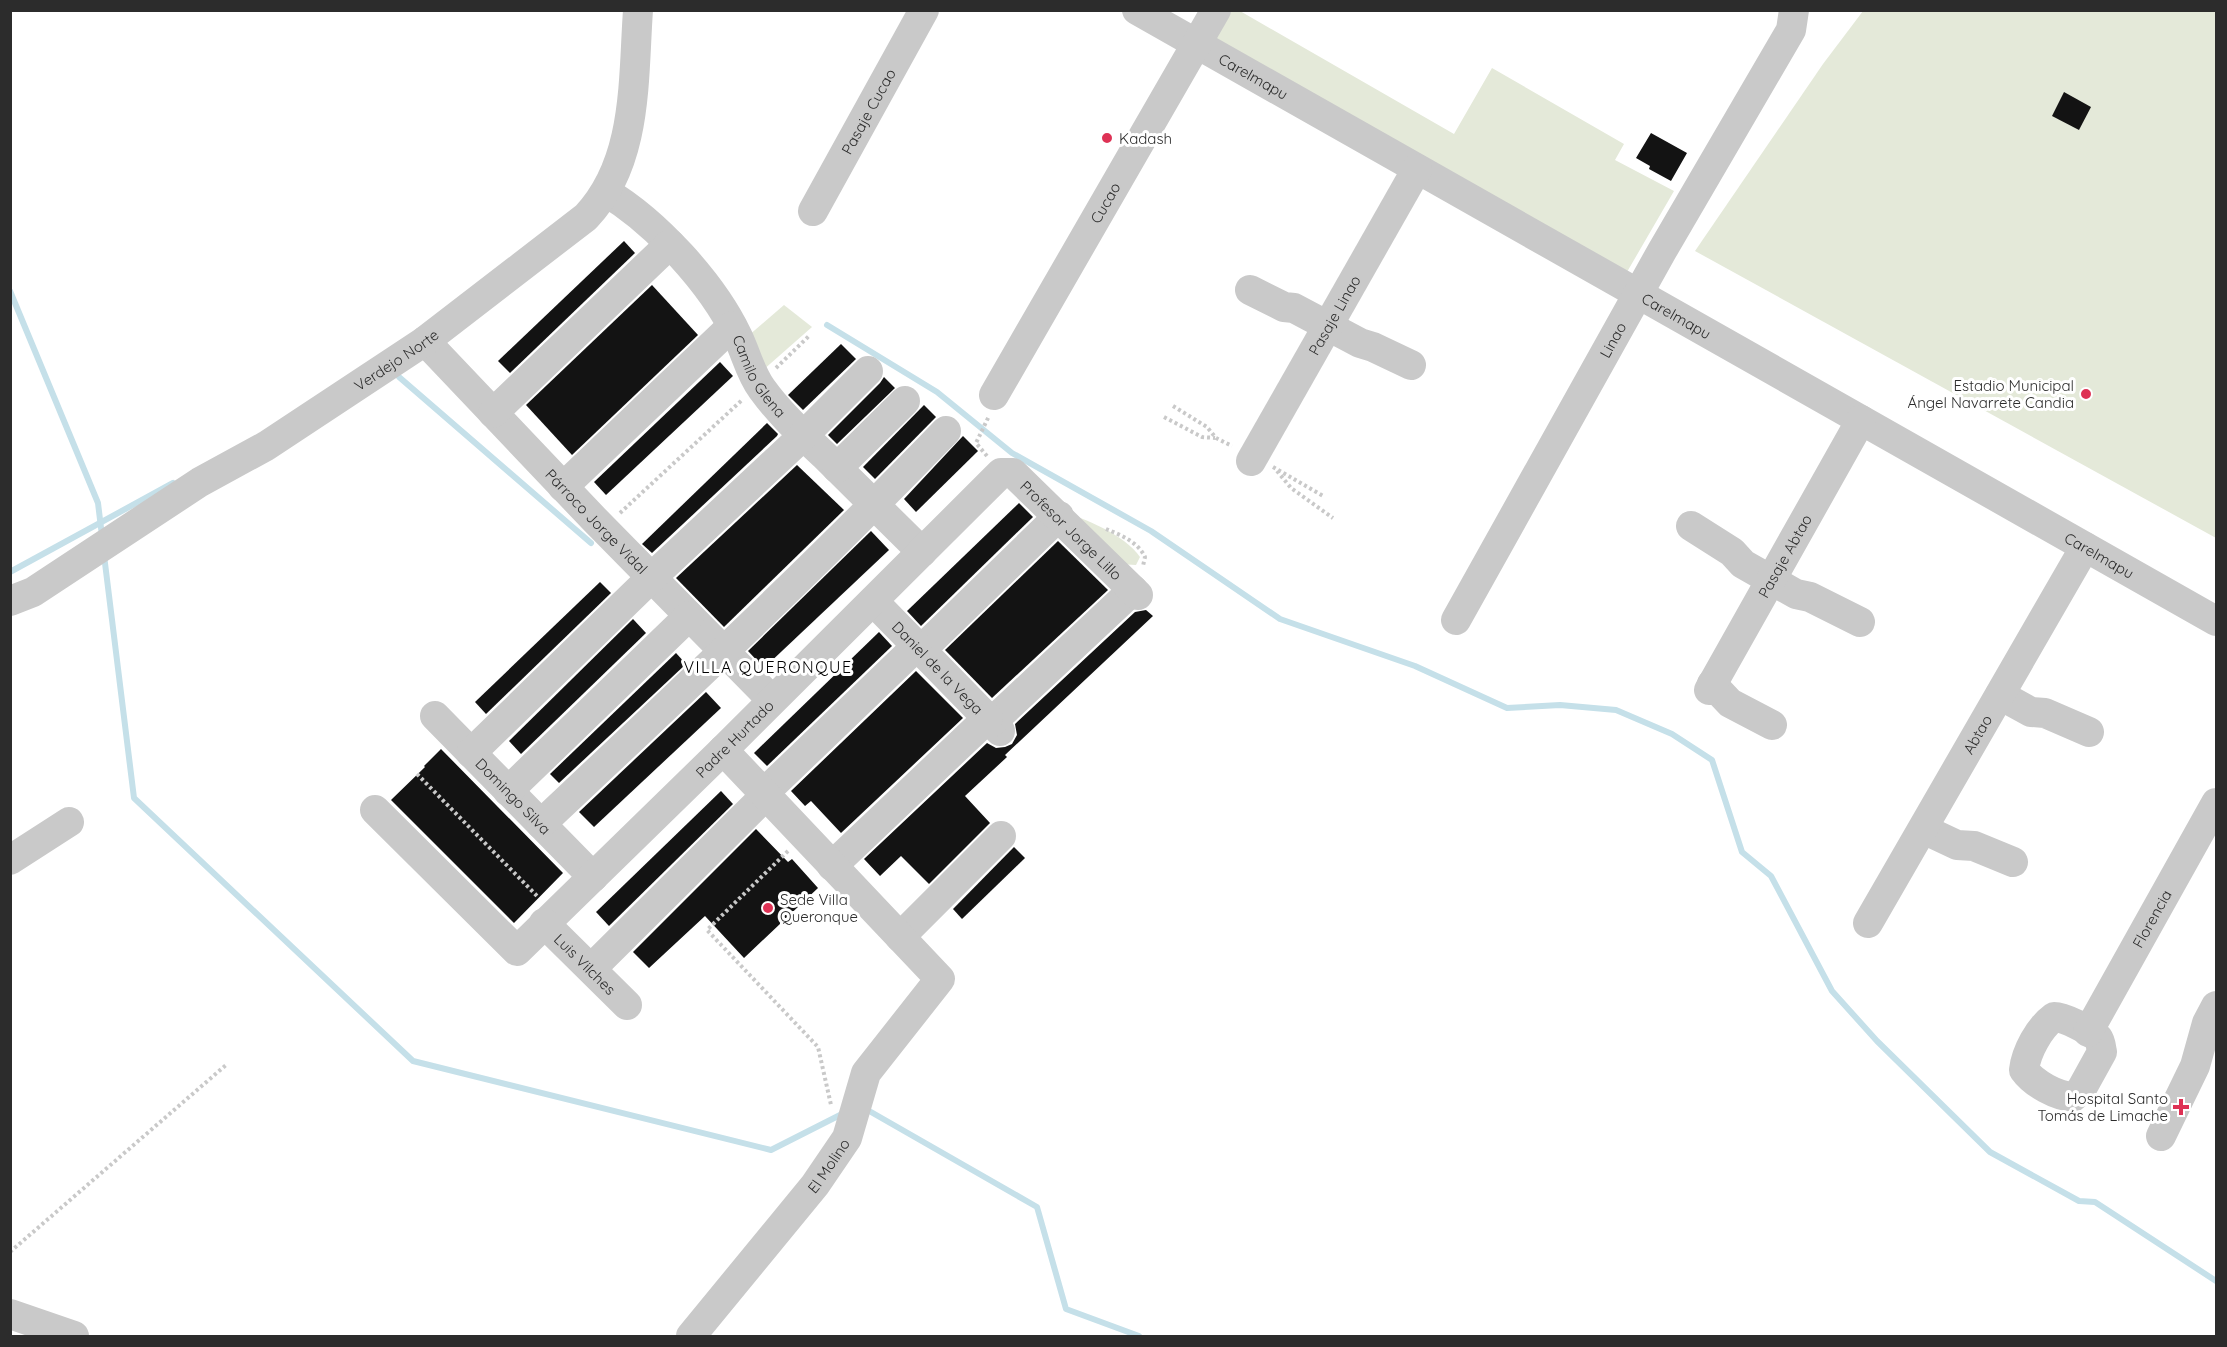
<svg xmlns="http://www.w3.org/2000/svg" width="2227" height="1347" font-family="Quicksand,sans-serif">
  <rect width="100%" height="100%" fill="#fff"/>
  <!-- green -->
  <g fill="#e4e9d9">
    <polygon points="1227,11 1240,11 1454,134 1492,68 1624,144 1615,160 1674,191 1627,272 1212,38"/>
    <polygon points="1863,11 2216,11 2216,538 1695,251 1823,64"/>
    <polygon points="784,305 812,327 761,372 748,336"/>
    <path d="M1059 510C1085 519 1124 534 1140 557L1136 565 1119 564Z"/>
  </g>
  <g fill="none" stroke-linecap="round" stroke-linejoin="round">
    <!-- stream -->
    <g stroke="#c5e0e9" stroke-width="6">
      <polyline points="10,291 98,503 102,536"/>
      <polyline points="827,325 937,392 1012,453 1151,531 1280,619 1415,666 1507,708 1560,705 1616,710 1672,734 1712,760 1742,852 1771,876 1832,991 1877,1041 1990,1152 2079,1201 2095,1202 2216,1281"/>
      <polyline points="399,377 591,543"/>
      <polyline points="104,555 134,798 413,1061 771,1150 844,1113"/>
      <polyline points="10,572 173,483"/>
      <polyline points="864,1108 1037,1207 1066,1309 1139,1336"/>
    </g>
  </g>
  <!-- building -->
  <g fill="#131313">
    <polygon points="2064,92 2091,107 2079,130 2052,116"/>
    <polygon points="1651,133 1687,153 1671,181 1649,169 1650,166 1636,158"/>
    <polygon points="624,241 635,253 510,373 498,361"/>
    <polygon points="652,285 698,335 572,455 526,405"/>
    <polygon points="841,344 856,359 803,410 788,395"/>
    <polygon points="720,362 733,376 606,495 594,482"/>
    <polygon points="884,377 895,388 837,444 828,435 880,383"/>
    <polygon points="924,405 936,417 875,479 863,467"/>
    <polygon points="767,423 778,434 777,436 652,553 642,544"/>
    <polygon points="963,436 978,451 916,512 904,499"/>
    <polygon points="797,465 844,510 724,627 676,578"/>
    <polygon points="1019,503 1033,517 921,626 907,611"/>
    <polygon points="871,531 889,550 764,668 748,651"/>
    <polygon points="1058,541 1108,590 992,698 945,650"/>
    <polygon points="600,582 611,593 486,714 475,702"/>
    <polygon points="1146,610 1153,616 1005,755 1007,757 965,796 990,823 929,884 901,856 880,876 864,859 987,743 996,748 1005,747 1012,744 1017,735 1015,724 1135,612"/>
    <polygon points="633,619 646,633 521,754 509,741"/>
    <polygon points="879,632 892,646 767,766 754,753"/>
    <polygon points="676,653 686,664 559,783 550,774"/>
    <polygon points="916,671 963,718 841,833 811,801 805,806 791,791"/>
    <polygon points="706,692 721,708 594,827 579,812"/>
    <polygon points="441,749 563,873 514,923 391,800 425,767 424,766"/>
    <polygon points="721,791 733,804 609,926 596,912"/>
    <polygon points="756,829 788,862 792,859 818,888 744,958 705,916 649,968 633,952"/>
    <polygon points="1014,847 1025,858 962,919 953,909"/>
  </g>
  <g fill="none" stroke-linecap="round" stroke-linejoin="round">
    <!-- path -->
    <g stroke="#c9c9c9" stroke-width="4" stroke-dasharray="3 3" stroke-linecap="butt">
      <polyline points="776,368 810,335"/>
      <polyline points="1173,406 1207,427 1216,438 1232,446"/>
      <polyline points="1164,417 1202,437 1215,438"/>
      <polyline points="987,456 976,443 989,416"/>
      <polyline points="1273,467 1323,496"/>
      <polyline points="1277,471 1291,488 1333,518"/>
      <polyline points="620,513 742,400"/>
      <path d="M1106 529C1121 535 1138 542 1145 557L1143 566"/>
      <polyline points="417,774 539,898"/>
      <polyline points="788,851 707,930 818,1047 831,1105"/>
      <polyline points="10,1252 226,1065"/>
    </g>
    <!-- minor -->
    <g stroke="#c9c9c9" stroke-width="30">
      <path id="s1" d="M1137 10 2216 621"/>
      <path id="s2" d="M606 192C656 222 712 283 737 335 746 353 750 373 762 389 780 414 803 435 825 456 857 488 890 520 922 552"/>
      <path id="s3" d="M813 211 924 10"/>
      <polyline points="1250,290 1284,307 1294,308 1360,343 1373,347 1411,365"/>
      <path id="s4" d="M425 341 594 519 772 700"/>
      <path id="s5" d="M994 395 1216 10"/>
      <polyline points="493,413 670,244"/>
      <path id="s6" d="M1251 461 1417 169"/>
      <polyline points="837,468 905,401"/>
      <polyline points="563,487 732,326"/>
      <polyline points="1691,526 1732,552 1743,564 1796,594 1810,597 1860,622"/>
      <path id="s7" d="M10 601 33 592 200 482 266 446 425 341 586 217C638 162 633 81 638 10"/>
      <path id="s8" d="M873 601 1000 731"/>
      <path id="s9" d="M1456 620 1662 251 1791 30 1794 10"/>
      <polyline points="921,650 1059,516"/>
      <polyline points="1712,684 1730,703 1772,725"/>
      <path id="s10" d="M1709 690 1861 420"/>
      <polyline points="2000,695 2031,712 2045,713 2089,732"/>
      <path id="s11" d="M435 716 593 877"/>
      <polyline points="992,722 1133,590"/>
      <polyline points="471,753 652,577 804,435 868,371"/>
      <polyline points="508,791 689,616"/>
      <polyline points="764,793 917,646"/>
      <path id="s12" d="M375 810 517 951 723 750 1001 473H1013L1138 595"/>
      <path d="M541 824C678 695 815 567 946 431"/>
      <polyline points="1923,829 1957,845 1974,846 2013,862"/>
      <polyline points="10,860 69,822"/>
      <polyline points="832,866 988,718"/>
      <path id="s13" d="M544 923 627 1005"/>
      <path id="s14" d="M1868 923 2085 547"/>
      <polyline points="900,937 1001,836"/>
      <polyline points="591,969 766,795"/>
      <path d="M2054 1017C2064 1017 2090 1030 2098 1038 2101 1042 2101 1048 2102 1052L2081 1090 2073 1097C2057 1096 2034 1084 2024 1070 2026 1052 2039 1028 2054 1017Z"/>
      <path id="s15" d="M2088 1032 2216 803"/>
      <polyline points="2161,1136 2195,1066 2207,1023 2216,1006"/>
      <polyline points="10,1314 74,1336"/>
      <path id="s16" d="M691 1336 815 1185 847 1138 866 1073 940 979 723 750"/>
    </g>
  </g>
  <!-- markers -->
  <g fill="#de3255" stroke="#fff" stroke-width="2">
    <circle cx="1107" cy="138" r="6"/>
    <circle cx="2086" cy="394" r="6"/>
    <circle cx="768" cy="908" r="6"/>
    <path d="M2178 1098h6v6h6v6h-6v6h-6v-6h-6v-6h6z"/>
  </g>
  <g text-anchor="middle" dominant-baseline="central" stroke-width="6" stroke-linejoin="round" paint-order="stroke">
    <!-- street labels -->
    <g font-size="15" fill="#2c2c2c" stroke="#fff">
      <text stroke="none"><textPath href="#s1" startOffset="134">Carelmapu</textPath></text>
      <text stroke="none"><textPath href="#s3" startOffset="114">Pasaje Cucao</textPath></text>
      <text stroke="none"><textPath href="#s5" startOffset="222">Cucao</textPath></text>
      <text stroke="none"><textPath href="#s6" startOffset="168">Pasaje Linao</textPath></text>
      <text stroke="none"><textPath href="#s1" startOffset="620">Carelmapu</textPath></text>
      <text stroke="none"><textPath href="#s9" startOffset="321">Linao</textPath></text>
      <text stroke="none"><textPath href="#s7" startOffset="456">Verdejo Norte</textPath></text>
      <text stroke="none"><textPath href="#s2" startOffset="243">Camilo Glena</textPath></text>
      <text stroke="none"><textPath href="#s4" startOffset="249">Párroco Jorge Vidal</textPath></text>
      <text stroke="none"><textPath href="#s12" startOffset="974">Profesor Jorge Lillo</textPath></text>
      <text stroke="none"><textPath href="#s10" startOffset="154">Pasaje Abtao</textPath></text>
      <text stroke="none"><textPath href="#s1" startOffset="1106">Carelmapu</textPath></text>
      <text stroke="none"><textPath href="#s8" startOffset="93">Daniel de la Vega</textPath></text>
      <text stroke="none"><textPath href="#s14" startOffset="218">Abtao</textPath></text>
      <text stroke="none"><textPath href="#s12" startOffset="504">Padre Hurtado</textPath></text>
      <text stroke="none"><textPath href="#s11" startOffset="112">Domingo Silva</textPath></text>
      <text stroke="none"><textPath href="#s15" startOffset="130">Florencia</textPath></text>
      <text stroke="none"><textPath href="#s13" startOffset="58">Luis Vilches</textPath></text>
      <text stroke="none"><textPath href="#s16" startOffset="219">El Molino</textPath></text>
    </g>
    <!-- poi labels -->
    <g font-size="15" fill="#2c2c2c" stroke="#fff" text-anchor="start">
      <text x="1119" y="138">Kadash</text>
      <text x="2074" y="385" text-anchor="end">Estadio Municipal<tspan x="2074" dy="17">Ángel Navarrete Candia</tspan></text>
      <text x="780" y="899">Sede Villa<tspan x="780" dy="17">Queronque</tspan></text>
      <text x="2168" y="1098" text-anchor="end">Hospital Santo<tspan x="2168" dy="17">Tomás de Limache</tspan></text>
    </g>
    <!-- neighbourhood labels -->
    <g font-size="16" letter-spacing="1.5" fill="#000" stroke="#fff">
      <text x="768" y="667">VILLA QUERONQUE</text>
    </g>
  </g>
  <!-- border -->
  <rect width="2227" height="1347" fill="none" stroke="#2c2c2c" stroke-width="24"/>
</svg>
